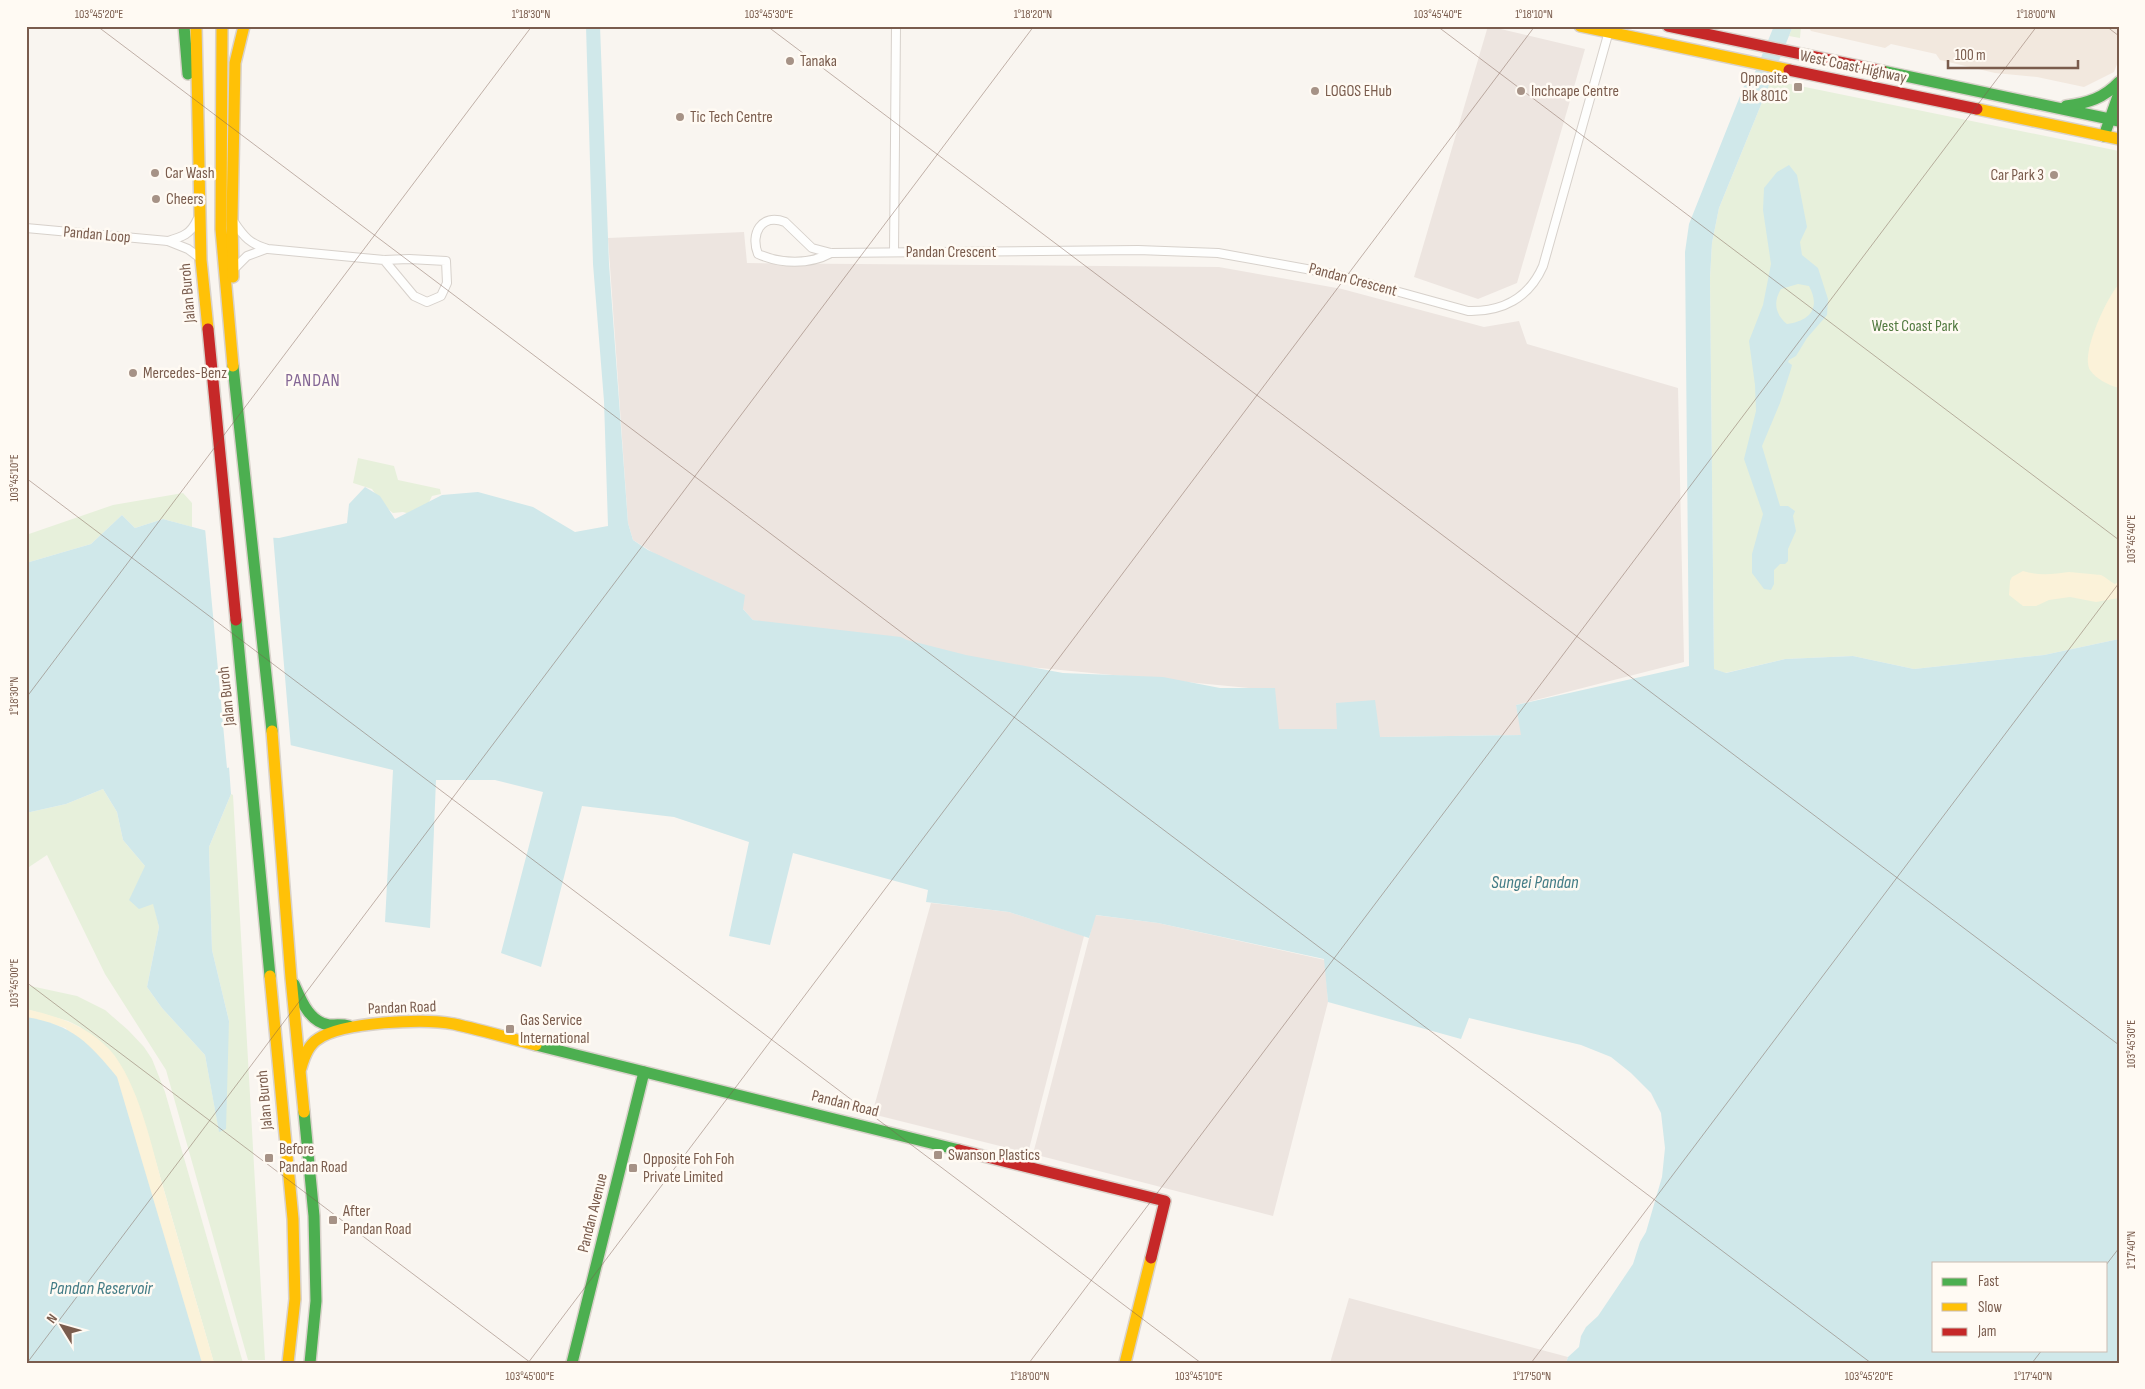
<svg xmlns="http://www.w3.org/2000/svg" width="2145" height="1389" font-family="'Sofia Sans Condensed',sans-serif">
  <rect width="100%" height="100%" fill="#f9f5f0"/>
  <!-- residential -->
  <polygon fill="#f2e8de" points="1808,26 2119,26 2119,59 2114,72 2084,87 2037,77 1995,73 1940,60 1936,54 1891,44 1885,48 1811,31"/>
  <!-- industrial -->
  <g fill="#ede5e0">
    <polygon points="1488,26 1585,49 1517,283 1478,299 1414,277"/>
    <polygon points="744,232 747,263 1219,267 1342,289 1484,327 1519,321 1527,344 1678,388 1684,662 1516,705 1522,735 1379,737 1338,729 1278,729 1274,688 1249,688 988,663 753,620 743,609 633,540 628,523 608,238"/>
    <polygon points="931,903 1009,912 1084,936 1028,1153 872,1114"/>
    <polygon points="1095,915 1158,923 1325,960 1328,1002 1273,1216 1033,1154"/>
    <polygon points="1349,1298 1568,1357 1566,1363 1330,1363"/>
  </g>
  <!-- green -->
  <g fill="#e7f0db">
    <polygon points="1793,26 1801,26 1800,38 1789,36"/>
    <polygon points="1771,80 2119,151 2119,639 2044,655 1914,669 1853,656 1785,659 1725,673 1714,669 1710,278 1712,243 1719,208"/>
    <polygon points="358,458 394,466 398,480 440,489 441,494 432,496 425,510 417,516 403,512 393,513 383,505 372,489 353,483"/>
    <polygon points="183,493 192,503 192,527 163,519 135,528 122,515 91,544 26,563 26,535 113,505"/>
    <polygon points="103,789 117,812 123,840 145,866 159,927 147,987 162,1008 205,1055 219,1131 229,1021 212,950 209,847 231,794 233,795 265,1360 248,1360 166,1070 105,974 47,855 26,869 26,813 66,804"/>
    <polygon points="26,985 77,996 105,1010 128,1030 144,1047 152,1059 165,1092 243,1363 214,1363 151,1145 110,1051 80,1027 68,1021 26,1009"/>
  </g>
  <!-- sand -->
  <g fill="#fbf2d9">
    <path d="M2119 284V388C2108 385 2096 379 2090 370 2080 354 2107 297 2119 284Z"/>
    <path d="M2023 571C2038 576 2054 574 2069 572 2071 572 2099 575 2101 575 2106 577 2110 582 2115 584L2119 581V598L2096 602 2070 597 2049 600 2036 606H2023L2009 595 2010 581 2012 577Z"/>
    <path d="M26 1009C57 1016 88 1026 110 1050 138 1082 152 1147 163 1187 180 1246 197 1304 214 1363H202L66 1028 26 1017Z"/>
  </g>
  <!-- water -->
  <g fill="#d0e8ea" fill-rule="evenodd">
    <path d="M586 26H600L609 264 628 523 633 540 648 550 745 595 743 609 753 620 901 637 907 640 966 655 1063 673 1163 677 1220 688H1275L1279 729H1337L1336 703 1375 700 1380 737 1521 735 1516 705 1689 666 1685 252 1689 224 1748 76 1753 77 1774 26H1793L1719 208 1712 243 1710 278 1714 669 1726 673 1785 659 1853 656 1914 669 2044 655 2119 639V1363H1566L1568 1357 1579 1347 1581 1336 1586 1327 1598 1316 1633 1264 1640 1242 1646 1232 1662 1177 1665 1148 1661 1113 1651 1093 1631 1073 1611 1057 1581 1045 1469 1018 1461 1039 1328 1002 1324 959 1158 923 1096 915 1089 938 1009 912 926 902 928 890 793 853 770 945 729 936 749 842 674 817 582 806 541 967 501 953 543 792 495 780H436L430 928 385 922 393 770 245 734 228 753 231 794 209 847 212 950 229 1021 226 1129 219 1132 205 1055 162 1008 147 987 159 927 153 904 139 909 129 900 145 866 123 840 117 812 103 789 66 804 26 813V563L91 544 122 515 135 528 163 519 226 536 279 538 347 523 349 504 365 487 380 496 395 519 442 495 478 492 533 507 575 532 608 526 604 401 593 264ZM1934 1263H2106V1350H1934Z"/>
    <path d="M1789 165 1797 175 1807 227 1800 242 1802 255 1818 268 1828 299 1827 315 1807 338 1796 356 1789 360 1788 362 1792 365 1791 369 1780 403 1762 446 1780 506H1788L1795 511 1793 516 1796 531 1788 549V561L1785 564H1780L1774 570V584L1771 590 1764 589 1752 573V554L1763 514 1744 459 1756 411 1755 385 1749 341 1763 305 1771 264 1763 210 1764 188 1777 172ZM1798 284 1809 286C1821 308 1810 321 1787 324 1775 314 1773 302 1781 289Z"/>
    <path d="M26 1017C73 1025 89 1043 117 1077L202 1363H26Z"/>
  </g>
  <!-- pier -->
  <polygon fill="#f9f5f0" points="205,528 226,534 273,535 291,748 246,737 230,754 231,767 227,768"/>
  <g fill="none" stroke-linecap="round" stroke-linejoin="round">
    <!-- street casing -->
    <g stroke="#d7d1cb" stroke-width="10">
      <g id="street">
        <path d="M234 222C244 237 250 244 268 249L384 260 409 259 446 261 447 283 441 296 427 302 414 296 384 260"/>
        <polyline points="26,228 168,241 188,249 200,258"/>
        <path d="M168 241C182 237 191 234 197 220"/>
        <polyline points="894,252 896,26"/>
        <path d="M831 253C809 265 781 264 758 254 750 234 761 213 785 222L812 248 831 253 1138 250 1218 253 1334 274 1468 311C1502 312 1529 298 1543 266L1609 31"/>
        <polyline points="234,269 247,256 266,249"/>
      </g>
    </g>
    <!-- fast casing -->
    <g stroke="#d9d2cb" stroke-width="14">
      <g id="fast">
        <polyline points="184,26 188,74"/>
        <polyline points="1882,71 2119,121"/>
        <path d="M2066 106C2088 103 2104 98 2119 82"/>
        <polyline points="2104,136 2119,93"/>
        <polyline points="233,366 272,731"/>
        <polyline points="236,620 270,976"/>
        <path d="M294 984C301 1000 309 1022 329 1025 336 1025 342 1024 349 1026"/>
        <polyline points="536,1045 959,1150"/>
        <polyline points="304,1112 314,1216 316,1301 310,1363"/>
        <polyline points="572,1363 644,1072"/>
      </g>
    </g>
    <!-- slow casing -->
    <g stroke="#d9d2cb" stroke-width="14">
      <g id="slow">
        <polyline points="196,26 201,260 208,329"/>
        <polyline points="222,26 221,229 233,366"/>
        <polyline points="1580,26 1789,70"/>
        <polyline points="1977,109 2119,139"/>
        <polyline points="233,277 232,219 235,63 244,26"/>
        <polyline points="272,731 291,978 304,1112"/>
        <polyline points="270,976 293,1219 295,1299 288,1363"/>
        <path d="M301 1068C304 1057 308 1045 318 1039 342 1022 424 1018 454 1024 481 1030 509 1038 536 1045"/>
        <polyline points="1125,1363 1151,1258"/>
      </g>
    </g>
    <!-- jam casing -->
    <g stroke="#d9d2cb" stroke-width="14">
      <g id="jam">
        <polyline points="1668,26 1882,71"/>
        <polyline points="1789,70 1977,109"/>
        <polyline points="208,329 236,620"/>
        <polyline points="959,1150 1165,1201 1151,1258"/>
      </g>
    </g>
    <!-- street -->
    <use href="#street" stroke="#fefefd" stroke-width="8"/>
    <!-- fast -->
    <use href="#fast" stroke="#4caf50" stroke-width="11"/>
    <!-- slow -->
    <use href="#slow" stroke="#ffc107" stroke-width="11"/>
    <!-- jam -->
    <use href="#jam" stroke="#c62828" stroke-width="11"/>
  </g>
  <!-- ticks -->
  <path fill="none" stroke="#7a5c4d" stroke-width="1" stroke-opacity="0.45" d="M97 26 1871 1363M767 26 2119 1045M1437 26 2119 540M2106 26 2119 36M26 32 31 26M26 478 1201 1363M26 698 532 26M26 982 531 1363M2106 1265 2119 1248M27 1363 1034 26M528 1363 1535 26M1029 1363 2037 26M1531 1363 2119 583M2032 1363 2042 1350"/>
  <!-- markers -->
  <g fill="#a69286" stroke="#fffaf3" stroke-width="2">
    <circle cx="790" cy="61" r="5"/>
    <rect x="1793" y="82" width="10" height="10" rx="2.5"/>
    <circle cx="1315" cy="91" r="5"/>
    <circle cx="1521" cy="91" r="5"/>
    <circle cx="680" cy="117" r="5"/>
    <circle cx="155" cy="173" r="5"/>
    <circle cx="2054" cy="175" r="5"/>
    <circle cx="156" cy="199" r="5"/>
    <circle cx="133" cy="373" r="5"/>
    <rect x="505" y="1024" width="10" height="10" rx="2.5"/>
    <rect x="933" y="1150" width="10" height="10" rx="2.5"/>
    <rect x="264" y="1153" width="10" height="10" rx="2.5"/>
    <rect x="628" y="1163" width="10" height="10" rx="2.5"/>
    <rect x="328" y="1215" width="10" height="10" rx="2.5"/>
  </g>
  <g text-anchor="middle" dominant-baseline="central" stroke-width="5" stroke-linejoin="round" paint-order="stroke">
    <!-- poi labels -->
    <g font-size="16" fill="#7a5c4d" stroke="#fffaf3" text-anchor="start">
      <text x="800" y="61">Tanaka</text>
      <text x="1788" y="78" text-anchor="end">Opposite<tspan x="1788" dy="18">Blk 801C</tspan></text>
      <text x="1325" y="91">LOGOS EHub</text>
      <text x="1531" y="91">Inchcape Centre</text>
      <text x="690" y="117">Tic Tech Centre</text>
      <text x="165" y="173">Car Wash</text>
      <text x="2044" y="175" text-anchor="end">Car Park 3</text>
      <text x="166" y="199">Cheers</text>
      <text x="143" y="373">Mercedes-Benz</text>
      <text x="520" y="1020">Gas Service<tspan x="520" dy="18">International</tspan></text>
      <text x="279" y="1149">Before<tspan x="279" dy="18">Pandan Road</tspan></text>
      <text x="948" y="1155">Swanson Plastics</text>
      <text x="643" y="1159">Opposite Foh Foh<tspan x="643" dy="18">Private Limited</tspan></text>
      <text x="343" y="1211">After<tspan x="343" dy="18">Pandan Road</tspan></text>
    </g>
    <!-- street labels -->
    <g font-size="16" fill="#7a5c4d" stroke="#fffaf3">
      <text transform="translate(1853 67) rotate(12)">West Coast Highway</text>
      <text transform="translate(97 235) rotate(5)">Pandan Loop</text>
      <text x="951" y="252">Pandan Crescent</text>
      <text transform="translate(1353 280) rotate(15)">Pandan Crescent</text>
      <text transform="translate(188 293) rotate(-95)">Jalan Buroh</text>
      <text transform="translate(227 696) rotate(-96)">Jalan Buroh</text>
      <text transform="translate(402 1008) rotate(-2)">Pandan Road</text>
      <text transform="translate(265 1100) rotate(-95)">Jalan Buroh</text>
      <text transform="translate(845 1104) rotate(14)">Pandan Road</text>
      <text transform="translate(593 1213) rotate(-76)">Pandan Avenue</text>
    </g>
    <!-- park labels -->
    <g font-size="16" fill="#537a41" stroke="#fffaf3">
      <text x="1915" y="326">West Coast Park</text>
    </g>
    <!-- neighbourhood labels -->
    <g font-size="18" letter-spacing="1" fill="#846695" stroke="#fffaf3">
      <text x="313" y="380">PANDAN</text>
    </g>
    <!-- water labels -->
    <g font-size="18" font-style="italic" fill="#437c86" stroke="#fffaf3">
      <text x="1535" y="882">Sungei Pandan</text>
      <text x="101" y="1288">Pandan Reservoir</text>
    </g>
  </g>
  <!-- border -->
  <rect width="2145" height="1389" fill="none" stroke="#fffaf3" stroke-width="55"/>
  <!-- legend -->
  <rect x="1932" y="1262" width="175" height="90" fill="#fffaf3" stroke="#cabbb1"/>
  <rect x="1942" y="1278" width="25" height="8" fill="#4caf50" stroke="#cabbb1"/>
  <text x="1978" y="1286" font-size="15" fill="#7a5c4d">Fast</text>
  <rect x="1942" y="1303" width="25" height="8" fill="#ffc107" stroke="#cabbb1"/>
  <text x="1978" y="1312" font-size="15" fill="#7a5c4d">Slow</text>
  <rect x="1942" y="1328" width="25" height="8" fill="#c62828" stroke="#cabbb1"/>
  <text x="1978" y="1336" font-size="15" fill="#7a5c4d">Jam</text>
  <!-- north arrow -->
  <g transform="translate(62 1326) rotate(307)" stroke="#fffaf3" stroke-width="4" paint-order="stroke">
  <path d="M0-4L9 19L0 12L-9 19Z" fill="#7a5c4d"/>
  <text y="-8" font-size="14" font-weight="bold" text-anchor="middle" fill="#7a5c4d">N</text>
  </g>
  <!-- scale -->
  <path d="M1948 60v8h130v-8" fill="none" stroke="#7a5c4d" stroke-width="2.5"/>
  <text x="1955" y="60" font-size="15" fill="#7a5c4d" stroke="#fffaf3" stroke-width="4" paint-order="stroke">100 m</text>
  <rect x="28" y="28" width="2090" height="1334" fill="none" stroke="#7a5c4d" stroke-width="2"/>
  <g font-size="12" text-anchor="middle" fill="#7a5c4d">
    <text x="99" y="18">103°45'20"E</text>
    <text x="531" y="18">1°18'30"N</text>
    <text x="769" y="18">103°45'30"E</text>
    <text x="1033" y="18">1°18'20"N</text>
    <text x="1438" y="18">103°45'40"E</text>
    <text x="1534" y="18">1°18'10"N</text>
    <text x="2036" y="18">1°18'00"N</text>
    <text transform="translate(14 478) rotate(-90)" y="4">103°45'10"E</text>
    <text transform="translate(2131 539) rotate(-90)" y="4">103°45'40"E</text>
    <text transform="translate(14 696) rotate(-90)" y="4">1°18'30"N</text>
    <text transform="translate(14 983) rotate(-90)" y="4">103°45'00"E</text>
    <text transform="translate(2131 1044) rotate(-90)" y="4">103°45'30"E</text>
    <text transform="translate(2131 1250) rotate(-90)" y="4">1°17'40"N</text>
    <text x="530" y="1380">103°45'00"E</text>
    <text x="1030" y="1380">1°18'00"N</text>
    <text x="1199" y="1380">103°45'10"E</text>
    <text x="1532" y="1380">1°17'50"N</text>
    <text x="1869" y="1380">103°45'20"E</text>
    <text x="2033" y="1380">1°17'40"N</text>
  </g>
</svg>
